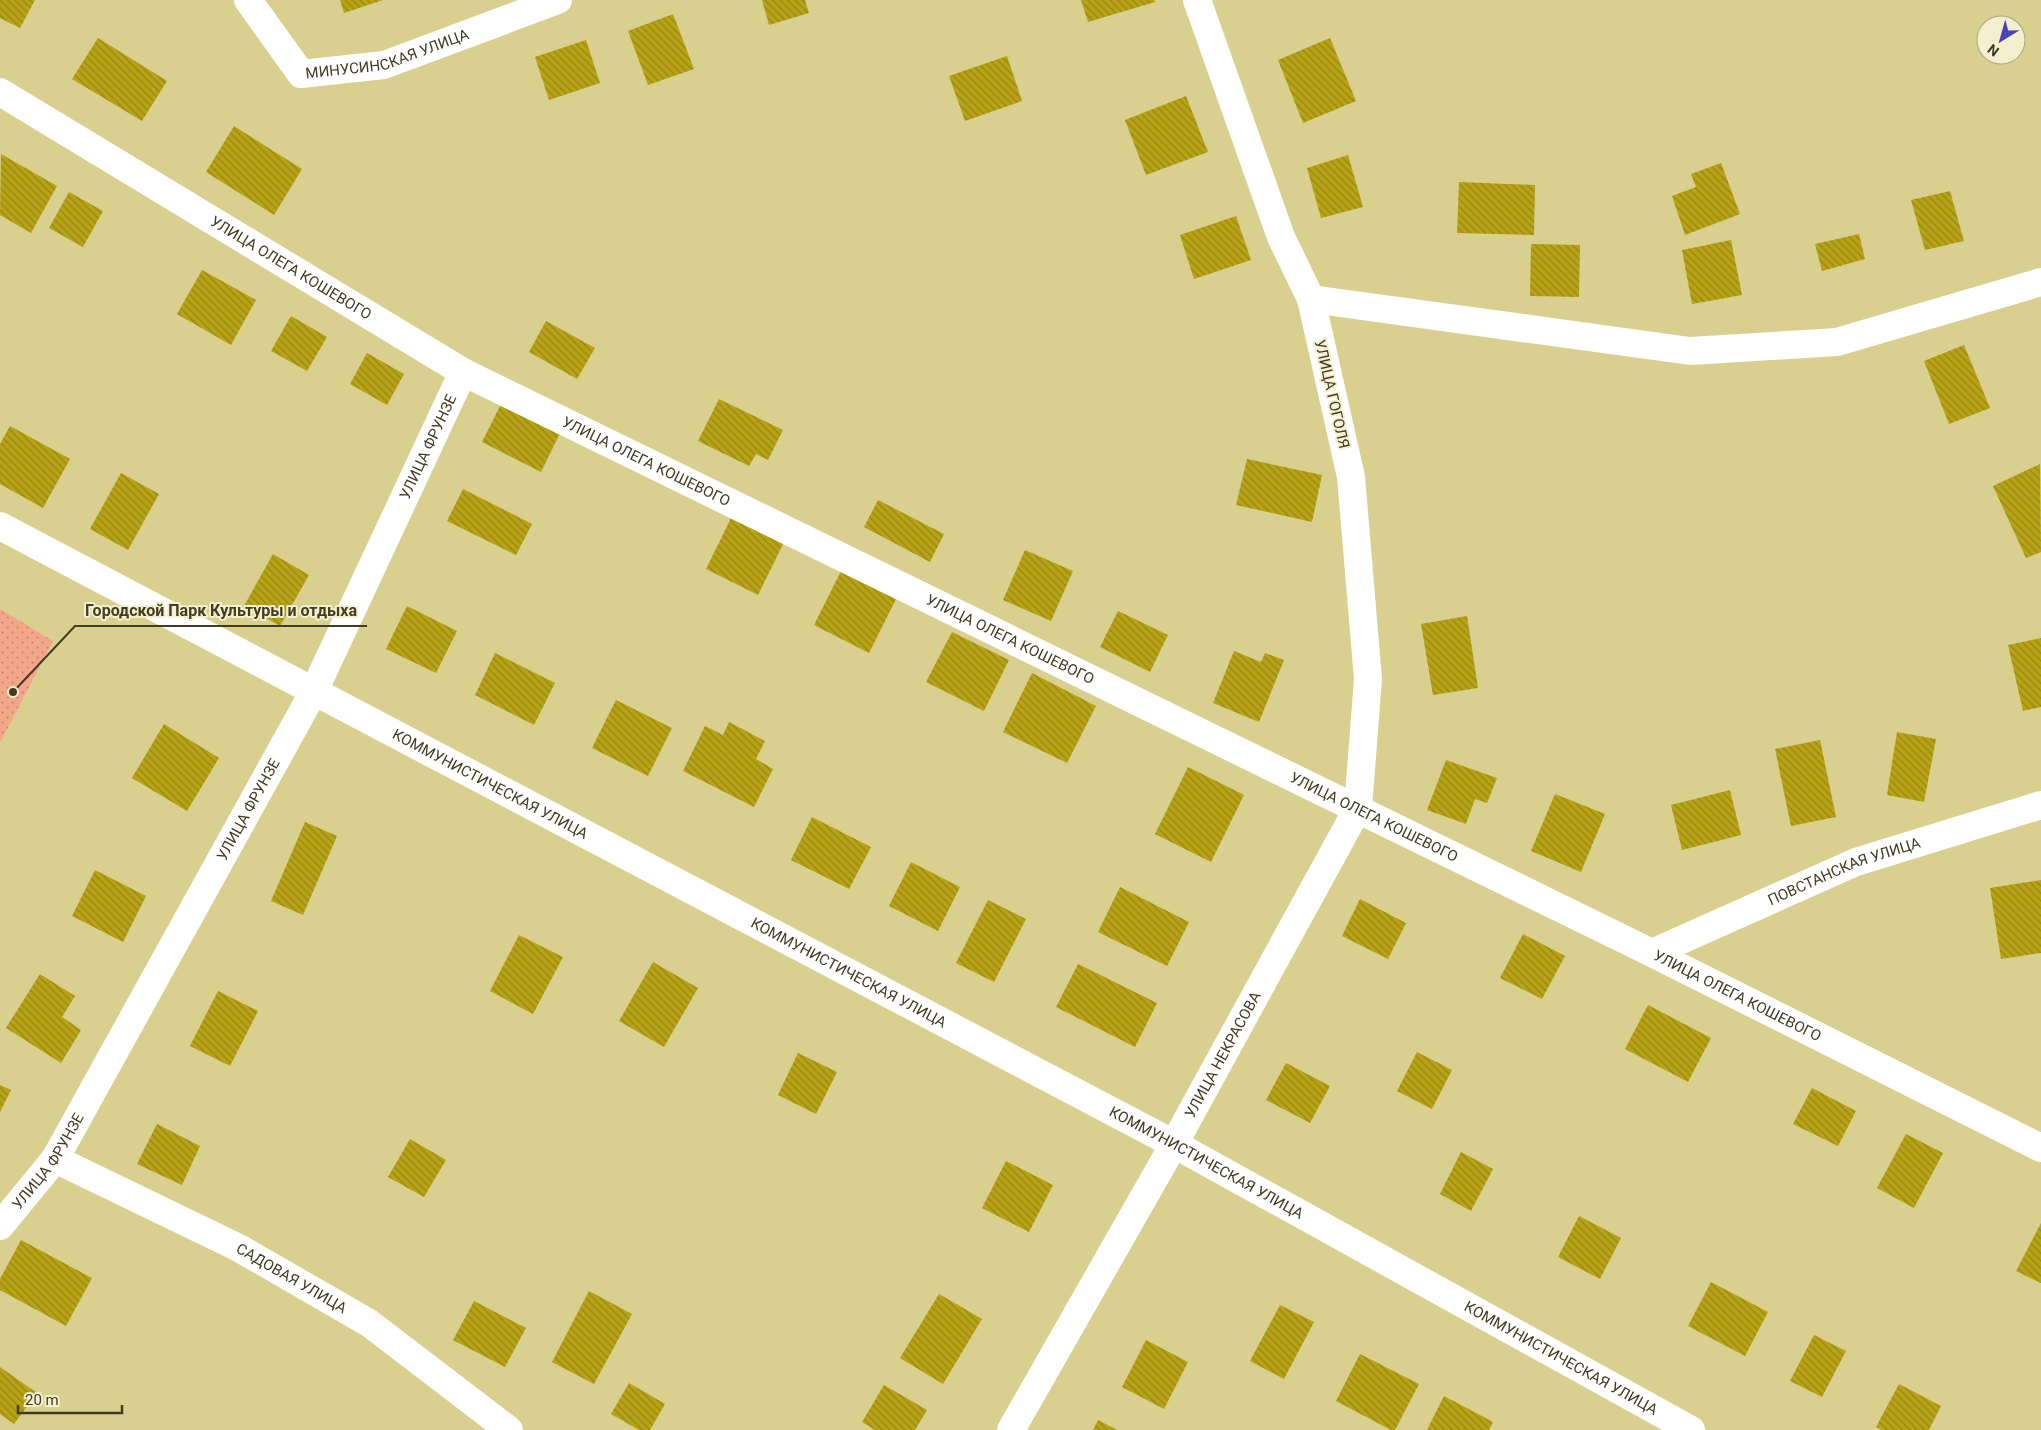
<svg xmlns="http://www.w3.org/2000/svg" width="2041" height="1430" font-family="Roboto,sans-serif">
  <defs>
    <pattern id="park-dots" width="8" height="8" patternUnits="userSpaceOnUse" patternTransform="scale(1.25)"><rect width="8" height="8" fill="#f4a68b"/><path d="M2 2h.1M6 6h.1" fill="none" stroke="#c78871" stroke-width="1.8" stroke-linecap="round"/></pattern>
    <pattern id="building-back-hatch" width="6" height="6" patternUnits="userSpaceOnUse" patternTransform="scale(1.25)"><rect width="6" height="6" fill="#b7a315"/><path d="M-1 5l2 2M0 0l6 6M5-1l2 2" fill="none" stroke="#968613"/></pattern>
  </defs>
  <rect width="100%" height="100%" fill="#d9cf8f"/>
  <!-- park -->
  <polygon fill="url(#park-dots)" points="0,609 53,641 0,743"/>
  <!-- building -->
  <g fill="url(#building-back-hatch)">
    <polygon points="0,0 35,0 20,28 0,18"/>
    <polygon points="340,0 383,0 344,13"/>
    <polygon points="762,0 805,0 809,13 769,25"/>
    <polygon points="1081,0 1154,0 1155,2 1088,22"/>
    <polygon points="673,14 694,69 648,85 628,31"/>
    <polygon points="98,38 167,81 142,121 72,79"/>
    <polygon points="1330,38 1356,101 1303,123 1278,60"/>
    <polygon points="586,40 600,83 549,100 535,57"/>
    <polygon points="1007,56 1022,101 965,121 949,76"/>
    <polygon points="1186,96 1208,152 1146,175 1125,120"/>
    <polygon points="234,126 302,169 274,215 206,172"/>
    <polygon points="1,154 57,186 31,233 0,215"/>
    <polygon points="1348,155 1363,207 1321,218 1307,168"/>
    <polygon points="1721,163 1740,214 1685,235 1672,196 1696,187 1691,174"/>
    <polygon points="1459,182 1535,185 1534,235 1457,233"/>
    <polygon points="1950,191 1964,241 1925,250 1911,200"/>
    <polygon points="69,192 103,211 83,247 49,228"/>
    <polygon points="1236,216 1251,260 1194,279 1180,235"/>
    <polygon points="1859,234 1865,259 1822,271 1815,244"/>
    <polygon points="1731,240 1742,295 1692,304 1682,250"/>
    <polygon points="1531,244 1580,245 1579,297 1530,296"/>
    <polygon points="202,270 256,300 231,345 177,314"/>
    <polygon points="291,316 327,337 307,371 271,351"/>
    <polygon points="546,321 595,348 577,379 529,352"/>
    <polygon points="1964,345 1990,408 1949,424 1924,361"/>
    <polygon points="367,353 404,374 387,405 350,384"/>
    <polygon points="506,394 565,423 541,472 482,442"/>
    <polygon points="719,399 783,430 768,460 756,454 749,466 698,441"/>
    <polygon points="10,426 70,459 43,508 0,484 0,444"/>
    <polygon points="1247,459 1322,475 1312,522 1236,505"/>
    <polygon points="2040,464 2041,552 2026,558 1993,486"/>
    <polygon points="121,473 159,494 128,550 90,529"/>
    <polygon points="463,489 532,524 516,555 447,521"/>
    <polygon points="878,500 944,534 930,562 864,527"/>
    <polygon points="733,514 785,540 758,595 706,569"/>
    <polygon points="1025,550 1073,571 1051,621 1003,600"/>
    <polygon points="273,554 309,575 280,626 244,606"/>
    <polygon points="841,571 896,599 869,653 814,625"/>
    <polygon points="407,606 457,631 436,673 386,649"/>
    <polygon points="1118,611 1168,635 1150,672 1100,647"/>
    <polygon points="1467,616 1478,688 1433,695 1421,624"/>
    <polygon points="952,632 1009,660 984,711 926,682"/>
    <polygon points="2041,638 2041,707 2023,711 2008,645"/>
    <polygon points="1234,651 1261,662 1265,653 1284,660 1259,722 1213,703"/>
    <polygon points="495,653 555,683 534,725 475,695"/>
    <polygon points="1032,673 1096,706 1067,763 1003,732"/>
    <polygon points="616,700 672,728 648,776 592,748"/>
    <polygon points="729,722 765,741 756,759 773,769 754,807 683,771 705,726 723,735"/>
    <polygon points="164,724 219,758 187,811 132,778"/>
    <polygon points="1897,732 1936,739 1924,802 1887,795"/>
    <polygon points="1820,740 1836,817 1791,826 1775,749"/>
    <polygon points="1446,760 1497,778 1487,803 1475,799 1466,824 1427,810"/>
    <polygon points="1188,767 1244,795 1211,862 1155,834"/>
    <polygon points="1730,790 1741,835 1682,850 1671,805"/>
    <polygon points="1555,794 1605,814 1581,872 1531,851"/>
    <polygon points="812,817 871,847 849,889 791,860"/>
    <polygon points="305,822 337,836 303,915 271,901"/>
    <polygon points="911,862 960,887 938,931 889,906"/>
    <polygon points="95,870 146,896 123,942 72,916"/>
    <polygon points="2041,880 2041,953 2001,959 1990,888"/>
    <polygon points="1120,887 1189,922 1167,966 1098,932"/>
    <polygon points="1360,899 1406,923 1388,959 1342,936"/>
    <polygon points="988,900 1026,919 994,982 956,963"/>
    <polygon points="1523,934 1565,956 1542,999 1500,978"/>
    <polygon points="519,935 563,957 533,1014 490,991"/>
    <polygon points="653,962 698,988 664,1047 619,1021"/>
    <polygon points="1078,964 1157,1003 1135,1047 1056,1007"/>
    <polygon points="40,974 75,996 62,1017 81,1030 61,1063 6,1028"/>
    <polygon points="218,991 258,1011 230,1066 190,1046"/>
    <polygon points="1648,1005 1711,1038 1688,1082 1625,1049"/>
    <polygon points="1417,1052 1452,1070 1432,1109 1397,1091"/>
    <polygon points="798,1053 837,1072 816,1114 778,1095"/>
    <polygon points="1286,1063 1330,1086 1310,1123 1266,1100"/>
    <polygon points="0,1085 11,1090 0,1112"/>
    <polygon points="1812,1088 1856,1111 1838,1146 1793,1124"/>
    <polygon points="157,1124 200,1146 182,1185 137,1164"/>
    <polygon points="1906,1134 1943,1153 1914,1208 1877,1188"/>
    <polygon points="410,1139 446,1160 424,1197 388,1177"/>
    <polygon points="1461,1152 1493,1169 1471,1211 1440,1194"/>
    <polygon points="1006,1161 1053,1185 1029,1232 982,1208"/>
    <polygon points="1579,1216 1621,1238 1600,1279 1558,1257"/>
    <polygon points="2041,1223 2041,1283 2016,1271"/>
    <polygon points="21,1240 92,1278 66,1326 0,1290 0,1279"/>
    <polygon points="1711,1282 1768,1312 1745,1356 1688,1326"/>
    <polygon points="589,1291 632,1314 594,1384 552,1362"/>
    <polygon points="939,1294 982,1319 943,1384 900,1358"/>
    <polygon points="474,1301 526,1328 505,1367 453,1340"/>
    <polygon points="1280,1305 1314,1322 1284,1379 1250,1361"/>
    <polygon points="1814,1335 1846,1351 1822,1397 1790,1381"/>
    <polygon points="1146,1340 1188,1362 1164,1409 1122,1387"/>
    <polygon points="1360,1354 1419,1384 1395,1430 1391,1430 1336,1401"/>
    <polygon points="0,1367 37,1393 14,1424 0,1414"/>
    <polygon points="629,1383 665,1404 650,1430 639,1430 611,1414"/>
    <polygon points="1899,1384 1941,1406 1929,1430 1882,1430 1876,1427"/>
    <polygon points="884,1385 927,1410 915,1430 875,1430 862,1422"/>
    <polygon points="1444,1396 1493,1422 1489,1430 1427,1430"/>
    <polygon points="1098,1420 1117,1430 1093,1430"/>
  </g>
  <g fill="none" stroke-linecap="round" stroke-linejoin="round">
    <!-- street -->
    <g stroke="#fff" stroke-width="28">
      <path id="s1" d="M248 0 301 74 384 65 558 0"/>
      <path id="s2" d="M0 92 463 372 1652 953 2041 1148"/>
      <polyline points="1311,299 1690,351 1837,342 2041,282"/>
      <path id="s3" d="M1652 953 1856 862 2041 805"/>
      <path id="s4" d="M55 1159 239 1248 369 1323 509 1430"/>
      <path id="s5" d="M0 1226 55 1159 314 691 463 372"/>
      <path id="s6" d="M1011 1430 1174 1144 1358 808 1368 679 1351 477 1311 299 1281 237 1197 0"/>
    </g>
    <!-- secondary -->
    <path stroke="#fff" stroke-width="28" id="s7" d="M0 526 1174 1144 1691 1430"/>
  </g>
  <g text-anchor="middle" dominant-baseline="central" stroke-width="4" stroke-linejoin="round" paint-order="stroke">
    <!-- street labels -->
    <g font-size="15" fill="#413c22" stroke="#f4efcf">
      <text stroke="none"><textPath href="#s1" startOffset="180">МИНУСИНСКАЯ УЛИЦА</textPath></text>
      <text stroke="none"><textPath href="#s2" startOffset="340">УЛИЦА ОЛЕГА КОШЕВОГО</textPath></text>
      <text transform="translate(1332 394) rotate(77)">УЛИЦА ГОГОЛЯ</text>
      <text stroke="none"><textPath href="#s5" startOffset="891">УЛИЦА ФРУНЗЕ</textPath></text>
      <text stroke="none"><textPath href="#s2" startOffset="745">УЛИЦА ОЛЕГА КОШЕВОГО</textPath></text>
      <text stroke="none"><textPath href="#s2" startOffset="1150">УЛИЦА ОЛЕГА КОШЕВОГО</textPath></text>
      <text stroke="none"><textPath href="#s7" startOffset="554">КОММУНИСТИЧЕСКАЯ УЛИЦА</textPath></text>
      <text stroke="none"><textPath href="#s5" startOffset="486">УЛИЦА ФРУНЗЕ</textPath></text>
      <text stroke="none"><textPath href="#s2" startOffset="1555">УЛИЦА ОЛЕГА КОШЕВОГО</textPath></text>
      <text stroke="none"><textPath href="#s3" startOffset="209">ПОВСТАНСКАЯ УЛИЦА</textPath></text>
      <text stroke="none"><textPath href="#s7" startOffset="959">КОММУНИСТИЧЕСКАЯ УЛИЦА</textPath></text>
      <text stroke="none"><textPath href="#s2" startOffset="1960">УЛИЦА ОЛЕГА КОШЕВОГО</textPath></text>
      <text stroke="none"><textPath href="#s6" startOffset="431">УЛИЦА НЕКРАСОВА</textPath></text>
      <text stroke="none"><textPath href="#s5" startOffset="81">УЛИЦА ФРУНЗЕ</textPath></text>
      <text stroke="none"><textPath href="#s7" startOffset="1364">КОММУНИСТИЧЕСКАЯ УЛИЦА</textPath></text>
      <text stroke="none"><textPath href="#s4" startOffset="265">САДОВАЯ УЛИЦА</textPath></text>
      <text stroke="none"><textPath href="#s7" startOffset="1769">КОММУНИСТИЧЕСКАЯ УЛИЦА</textPath></text>
    </g>
  </g>
  <!-- callouts -->
  <path fill="none" stroke="#413c22" stroke-width="2" d="M13 692L75 626H367"/>
  <circle fill="#413c22" stroke="#f4efcf" stroke-width="2" cx="13" cy="692" r="5"/>
  <g font-size="16" text-anchor="middle" font-weight="bold" fill="#413c22" stroke="#f4efcf" stroke-width="4" stroke-linejoin="round" paint-order="stroke">
    <text x="221" y="616">Городской Парк Культуры и отдыха</text>
  </g>
  <!-- north arrow -->
  <g transform="translate(2001 40) rotate(217)"><circle r="24" fill="#f4efcf" stroke="#aca78a"/>
  <path d="M0-4L9 19L0 12L-9 19Z" fill="#4b42b9"/>
  <text y="-8" font-size="14" font-weight="bold" text-anchor="middle" fill="#413c22">N</text>
  </g>
  <!-- scale -->
  <path d="M18 1405v8h104v-8" fill="none" stroke="#413c22" stroke-width="2.5"/>
  <text x="25" y="1405" font-size="15" fill="#413c22" stroke="#f4efcf" stroke-width="4" paint-order="stroke">20 m</text>
</svg>
